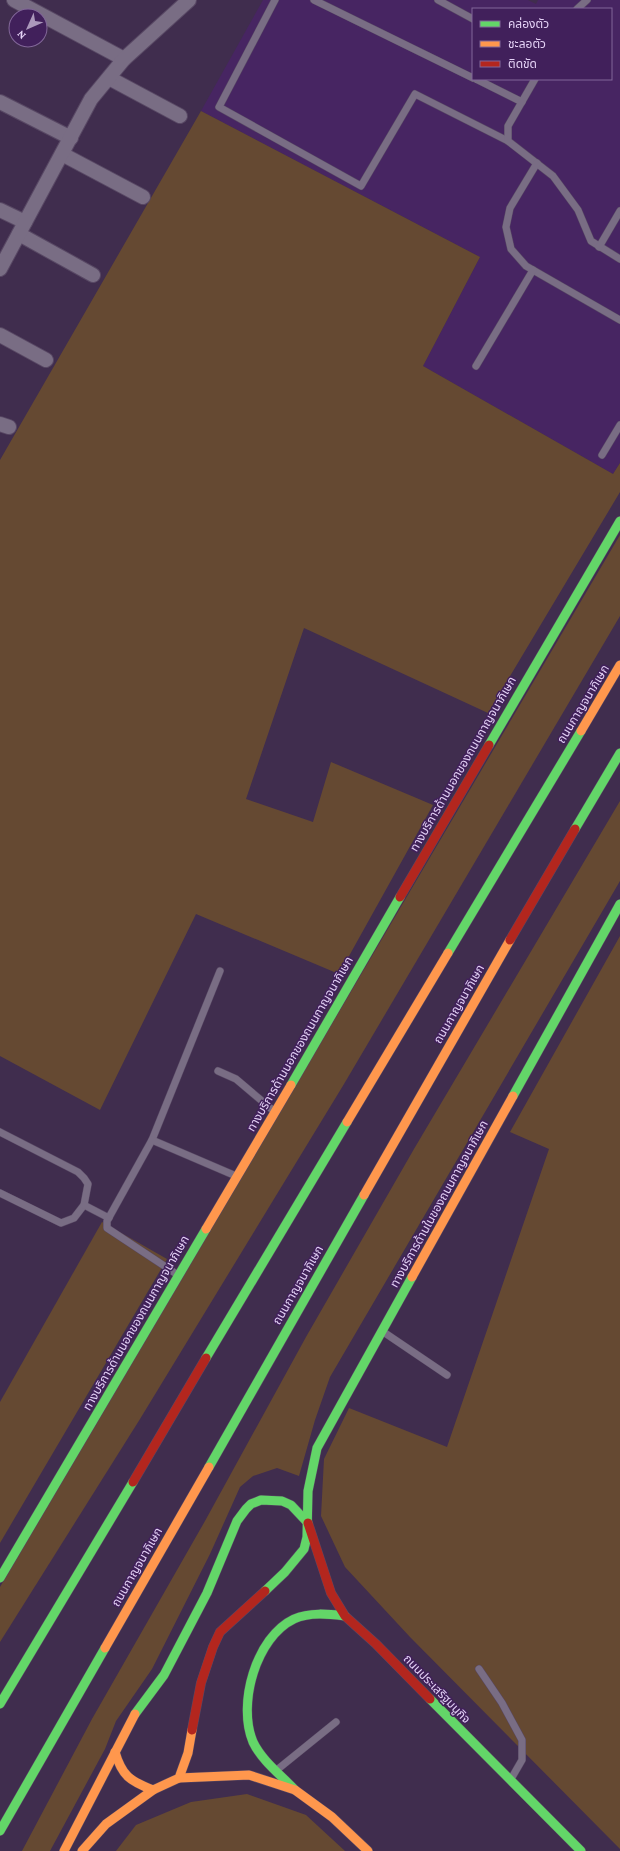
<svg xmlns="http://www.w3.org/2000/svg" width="620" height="1851" font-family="'Crimson Pro','Noto Sans Thai',serif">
  <rect width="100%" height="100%" fill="#402d4e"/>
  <!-- built -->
  <path fill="#472562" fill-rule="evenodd" d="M263 0H528L536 4 538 0H620V463L613 474 423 366 480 257 201 111ZM473 9H611V79H473Z"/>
  <!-- green -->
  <g fill="#654932">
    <polygon points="201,111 480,257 423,366 613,474 620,463 620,492 488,713 304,628 246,799 313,822 331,762 433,805 339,974 196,914 100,1110 0,1056 0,460"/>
    <polygon points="620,535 620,616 344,1084 140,1419 0,1642 0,1587"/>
    <polygon points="620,801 620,881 330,1377 315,1420 299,1476 277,1468 253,1476 240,1487 210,1554 152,1669 116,1721 105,1749 50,1851 22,1851 92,1719 205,1521 306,1337 414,1149"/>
    <polygon points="620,936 620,1849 410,1637 345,1567 321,1516 324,1459 349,1408 447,1447 549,1149 510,1132"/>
    <polygon points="102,1222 167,1259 0,1543 0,1402"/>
    <polygon points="247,1794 306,1815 345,1851 116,1851 136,1825 191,1802"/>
  </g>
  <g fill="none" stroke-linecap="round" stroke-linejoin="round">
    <!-- lane casing -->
    <g stroke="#584864" stroke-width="8">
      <g id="lane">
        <polyline points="275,0 219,107 361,186 415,94 508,141"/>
        <polyline points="314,0 473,78"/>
        <polyline points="438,0 473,19"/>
        <polyline points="577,9 587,0"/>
        <polyline points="476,79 522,102"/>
        <polyline points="535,79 508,126 508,141 553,176 578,210 591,241 620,259"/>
        <polyline points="537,163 510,208 506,227 511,249 526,266 620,320"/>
        <polyline points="599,247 620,211"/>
        <polyline points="476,366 533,270"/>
        <polyline points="602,455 620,425"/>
        <polyline points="218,1071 236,1079 275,1112"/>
        <polyline points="0,1132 78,1172 84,1178 88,1184 84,1205 74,1218 61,1223 0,1193"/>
        <polyline points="152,1140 220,971"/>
        <polyline points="84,1205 109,1218"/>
        <polyline points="178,1275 107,1228 107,1221 152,1140 236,1176"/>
        <polyline points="382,1331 447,1375"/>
        <polyline points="479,1669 502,1703 522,1740 522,1760 511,1779"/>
        <polyline points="278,1769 336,1722"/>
      </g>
    </g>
    <!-- street casing -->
    <g stroke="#584864" stroke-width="16">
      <g id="street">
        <polyline points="14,0 124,59"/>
        <polyline points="109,78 180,116"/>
        <polyline points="0,102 71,138"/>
        <polyline points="62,154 143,197"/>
        <polyline points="0,210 25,222"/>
        <polyline points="19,234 93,275"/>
        <polyline points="0,269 91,99 124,59 189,0"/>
        <polyline points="0,335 46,360"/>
        <polyline points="0,424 9,427"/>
      </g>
    </g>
    <!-- fast casing -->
    <g stroke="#584864" stroke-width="10">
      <g id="fast">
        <polyline points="489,745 620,521"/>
        <polyline points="575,829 620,753"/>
        <polyline points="448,953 581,731"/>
        <polyline points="291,1085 400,897"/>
        <polyline points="513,1096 620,904"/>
        <polyline points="206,1358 347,1122"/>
        <polyline points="209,1467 364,1195"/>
        <polyline points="0,1578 206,1229"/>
        <polyline points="265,1591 285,1572 304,1549 307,1537 308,1491 317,1448 412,1277"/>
        <polyline points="430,1699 581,1851"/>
        <polyline points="0,1704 133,1482"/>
        <polyline points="135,1714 164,1675 207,1593 237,1521 246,1509 251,1504 261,1500 282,1501 291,1505 308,1523"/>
        <path d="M295 1790C281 1775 262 1761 253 1742 237 1704 256 1637 294 1619 310 1612 328 1614 345 1616"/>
        <polyline points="0,1831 105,1648"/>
      </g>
    </g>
    <!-- slow casing -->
    <g stroke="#584864" stroke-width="10">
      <g id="slow">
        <polyline points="581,731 620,665"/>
        <polyline points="347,1122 448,953"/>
        <polyline points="364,1195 510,940"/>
        <polyline points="206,1229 291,1085"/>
        <polyline points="412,1277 513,1096"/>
        <polyline points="105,1648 209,1467"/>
        <path d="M115 1752C122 1776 130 1781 153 1790"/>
        <polyline points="179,1778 249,1775 295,1790 332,1817 368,1851"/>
        <polyline points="64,1851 135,1714"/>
        <polyline points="82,1851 106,1824 153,1790 179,1778 188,1753 192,1730"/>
      </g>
    </g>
    <!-- jam casing -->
    <g stroke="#584864" stroke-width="10">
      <g id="jam">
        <polyline points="400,897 489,745"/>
        <polyline points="510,940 575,829"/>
        <polyline points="133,1482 206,1358"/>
        <polyline points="308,1523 331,1593 345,1616 376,1644 430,1699"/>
        <polyline points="192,1730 201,1683 213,1647 220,1632 265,1591"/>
      </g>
    </g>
    <!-- lane -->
    <use href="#lane" stroke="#796d84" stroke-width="7"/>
    <!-- street -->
    <use href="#street" stroke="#796d84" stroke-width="14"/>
    <!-- fast -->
    <use href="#fast" stroke="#63d668" stroke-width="9"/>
    <!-- slow -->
    <use href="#slow" stroke="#ff974d" stroke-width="9"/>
    <!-- jam -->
    <use href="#jam" stroke="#b3261e" stroke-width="9"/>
  </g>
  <g text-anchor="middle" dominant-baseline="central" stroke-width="3" stroke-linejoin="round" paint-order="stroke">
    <!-- street labels -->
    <g font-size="12" fill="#e4d2f6" stroke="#41205b">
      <text transform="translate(583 704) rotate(-59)">ถนนกาญจนาภิเษก</text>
      <text transform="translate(463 764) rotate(-60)">ทางบริการด้านนอกของถนนกาญจนาภิเษก</text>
      <text transform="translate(459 1004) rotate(-60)">ถนนกาญจนาภิเษก</text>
      <text transform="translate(300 1044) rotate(-60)">ทางบริการด้านนอกของถนนกาญจนาภิเษก</text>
      <text transform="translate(439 1204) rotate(-61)">ทางบริการด้านในของถนนกาญจนาภิเษก</text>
      <text transform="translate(298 1285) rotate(-60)">ถนนกาญจนาภิเษก</text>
      <text transform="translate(136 1323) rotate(-60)">ทางบริการด้านนอกของถนนกาญจนาภิเษก</text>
      <text transform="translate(137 1567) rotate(-60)">ถนนกาญจนาภิเษก</text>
      <text transform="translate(437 1689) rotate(46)">ถนนประเสริฐมนูกิจ</text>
    </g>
  </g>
  <!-- legend -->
  <rect x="472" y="8" width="140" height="72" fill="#41205b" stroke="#826799"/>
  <rect x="480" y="21" width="20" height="6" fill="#63d668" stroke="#826799"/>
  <text x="508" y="28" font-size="12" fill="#e4d2f6">คล่องตัว</text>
  <rect x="480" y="41" width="20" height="6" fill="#ff974d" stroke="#826799"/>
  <text x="508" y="48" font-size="12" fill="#e4d2f6">ชะลอตัว</text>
  <rect x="480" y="61" width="20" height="6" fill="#b3261e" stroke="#826799"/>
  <text x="508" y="68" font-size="12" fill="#e4d2f6">ติดขัด</text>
  <!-- north arrow -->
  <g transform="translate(28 28) rotate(225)"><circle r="19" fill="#41205b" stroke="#826799"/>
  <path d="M0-3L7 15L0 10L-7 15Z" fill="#ab98bb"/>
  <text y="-6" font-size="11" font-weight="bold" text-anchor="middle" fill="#e4d2f6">N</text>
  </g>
</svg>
